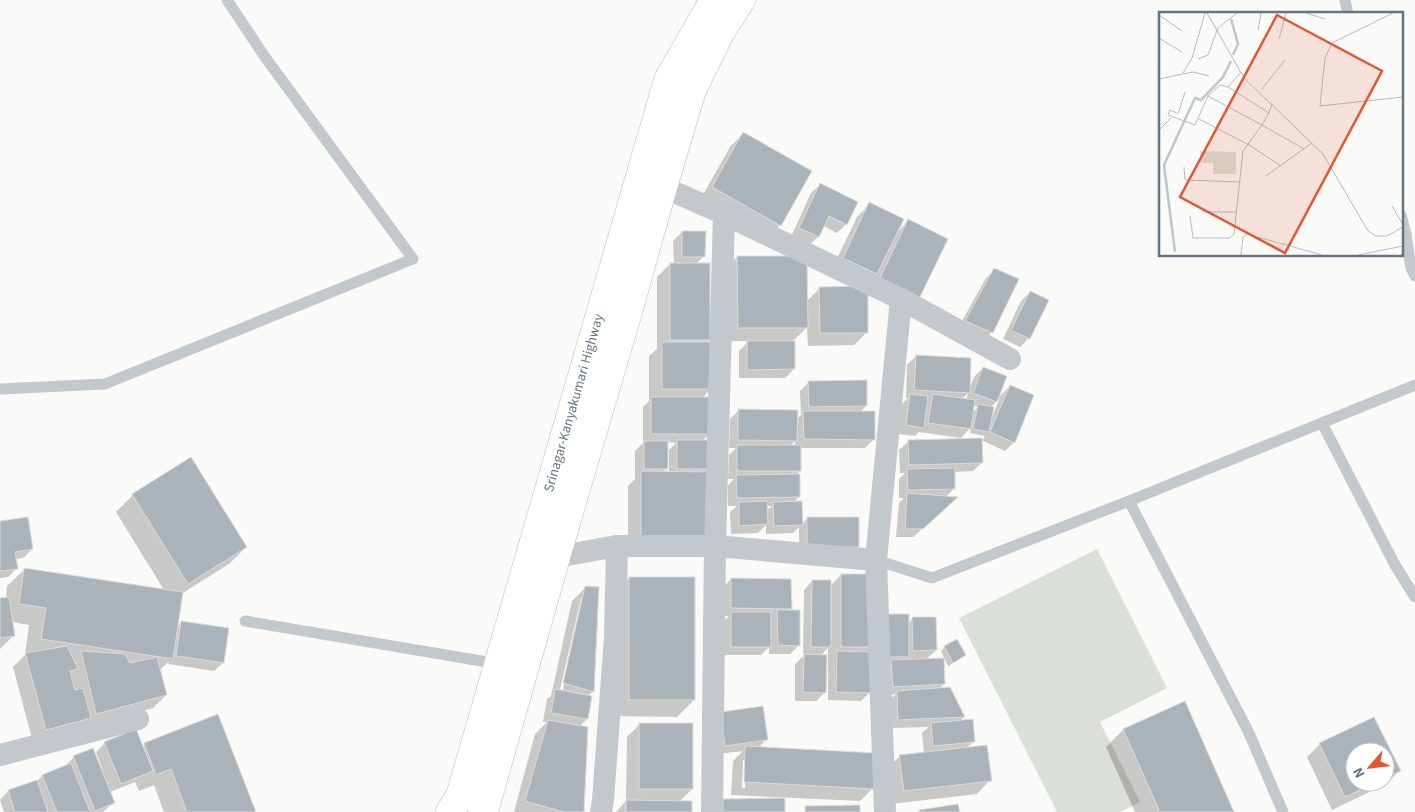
<svg xmlns="http://www.w3.org/2000/svg" width="1415" height="812" font-family="'Source Sans 3',sans-serif">
  <rect width="100%" height="100%" fill="#fafaf8"/>
  <!-- grass -->
  <polygon fill="#dadfd7" points="1097,549 1167,688 1100,722 1140,802 1120,812 1057,812 959,618"/>
  <!-- shadow -->
  <g fill="#0003" fill-rule="evenodd">
    <polygon points="743,134 780,225 767,239 700,200 730,147"/>
    <polygon points="820,185 846,224 837,233 823,226 818,237 809,245 791,237 811,193"/>
    <polygon points="870,204 896,233 909,221 947,240 868,291 876,274 863,287 831,271 857,217"/>
    <path d="M682 232 704 256 696 264 709 340 706 343 711 389 701 399 709 434 702 441 710 469 628 550V486L635 479V451L643 443V407L649 401V356L657 349V277L670 264H674L673 241ZM666 442 676 443 669 450V473H662L666 469Z"/>
    <polygon points="737,257 806,302 820,288 867,332 854,345 808,346 807,327 793,341 794,369 785,378 739,378 739,351 749,341 725,341 724,271"/>
    <polygon points="995,269 992,332 983,341 957,330 986,278"/>
    <polygon points="1030,292 1047,300 1029,338 1020,347 1003,339 1021,301"/>
    <path d="M916 356 969 390 974 377 983 368 997 399 1010 386 1014 442 1005 451 981 440 982 462 973 471 954 472V489L945 497 948 506 913 537H896L899 503 904 498H899V479L905 473H900L899 450 908 442 983 440 985 436 970 433 971 427 961 438 919 432 915 436 898 434 902 404 908 398H906L907 365ZM968 393 966 400H961ZM1000 398 992 417 991 416 990 408ZM973 405 978 407 972 413Z"/>
    <path d="M809 382 866 406 860 412 874 439 865 448H800V471L794 476 799 497 793 503 802 524 808 518 857 547 849 556 799 555V527L793 533 766 534V525L758 533 731 534 730 512 737 506H728V485L734 479H728L729 455 736 448H729L730 419 739 410 796 420 801 415 800 391ZM795 441V446H790ZM766 506H772L766 511Z"/>
    <polygon points="191,459 246,547 229,564 181,594 176,628 182,622 223,663 214,671 168,664 169,661 159,671 166,695 153,708 83,727 33,742 13,667 25,655 29,625 12,622 14,635 0,649 0,600 6,599 7,586 25,569 164,590 116,512 133,495"/>
    <polygon points="0,522 32,549 23,558 15,559 17,568 8,577 0,578"/>
    <polygon points="841,575 873,646 866,653 870,692 861,701 828,700 828,648 820,656 825,692 816,701 795,701 795,664 805,655 803,655 804,590 812,581 830,586"/>
    <polygon points="629,578 694,700 677,717 612,716 612,595"/>
    <polygon points="731,579 790,608 787,611 799,645 790,654 769,654 769,647 761,655 723,655 723,622 729,616 722,616 722,588"/>
    <path d="M586 587 593 691 588 696 590 697 587 719 579 727 583 812H514L535 734 547 722H543L547 699 551 696 572 601ZM581 599H583L563 690 560 689Z"/>
    <polygon points="912,619 936,650 926,660 944,684 938,689 964,717 959,722 973,742 967,748 990,780 977,794 891,804 887,769 900,756 924,753 922,733 929,727 890,728 889,701 896,694 885,695 876,665"/>
    <polygon points="945,647 964,655 960,659 948,666 941,651"/>
    <polygon points="1184,703 1233,812 1135,812 1106,747 1123,730"/>
    <path d="M1374 718 1399 771 1386 784 1332 810 1307 757 1320 744ZM1355 752H1385V782H1355Z"/>
    <path d="M713 722 766 740 758 748 873 788 860 801 731 795 733 761 743 751 717 754ZM743 760H746L745 788H742Z"/>
    <polygon points="640,724 692,789 679,802 691,812 616,812 626,801 627,737"/>
    <polygon points="105,743 142,747 145,744 255,812 164,812 154,785 139,791 135,782 110,792 114,802 103,812 4,812 0,800 8,791 37,781 42,776 64,767 74,757 100,769 102,768 96,752"/>
  </g>
  <!-- building -->
  <g fill="#aab3b9" stroke="#dcdcda">
    <polygon points="743,132 812,171 781,226 712,187"/>
    <polygon points="820,183 858,202 847,225 829,216 819,237 799,228"/>
    <polygon points="869,202 904,219 877,274 843,258"/>
    <polygon points="908,219 948,239 920,297 880,278"/>
    <polygon points="682,231 706,231 705,257 682,257"/>
    <polygon points="737,256 807,256 808,328 738,328"/>
    <rect x="670" y="263" width="40" height="77"/>
    <polygon points="994,268 1019,279 993,333 965,321"/>
    <polygon points="868,286 868,333 820,333 819,287"/>
    <polygon points="1030,291 1049,300 1030,339 1011,330"/>
    <polygon points="747,341 795,341 795,369 747,370"/>
    <rect x="662" y="342" width="50" height="47"/>
    <polygon points="916,355 971,358 970,393 914,390"/>
    <polygon points="983,367 1007,376 997,402 973,393"/>
    <polygon points="867,380 867,406 809,407 808,381"/>
    <polygon points="1010,385 1034,395 1015,443 990,432"/>
    <polygon points="910,394 928,396 924,428 906,425"/>
    <polygon points="933,394 975,400 971,429 928,423"/>
    <rect x="651" y="397" width="59" height="37"/>
    <polygon points="978,404 994,407 989,432 973,429"/>
    <polygon points="738,409 798,410 797,441 738,440"/>
    <polygon points="803,411 875,411 875,440 804,439"/>
    <polygon points="982,438 983,463 909,465 908,440"/>
    <rect x="677" y="440" width="34" height="29"/>
    <rect x="644" y="441" width="24" height="28"/>
    <rect x="737" y="445" width="64" height="26"/>
    <polygon points="191,457 247,547 188,584 132,494"/>
    <polygon points="955,468 955,489 908,490 907,469"/>
    <polygon points="641,471 712,472 712,537 641,537"/>
    <polygon points="800,474 800,497 737,498 736,475"/>
    <polygon points="907,493 958,497 923,529 905,529"/>
    <polygon points="767,501 768,524 739,526 739,502"/>
    <polygon points="802,501 803,525 774,526 773,502"/>
    <polygon points="28,517 33,549 15,552 18,569 0,571 0,521"/>
    <rect x="807" y="517" width="52" height="30"/>
    <polygon points="24,568 183,592 173,659 41,639 46,608 19,604"/>
    <rect x="841" y="574" width="34" height="73"/>
    <rect x="629" y="577" width="66" height="123"/>
    <polygon points="731,578 791,579 792,609 731,608"/>
    <polygon points="812,580 831,580 831,647 811,647"/>
    <polygon points="585,586 599,587 594,692 563,683"/>
    <polygon points="9,597 15,636 0,638 0,598"/>
    <polygon points="777,610 800,610 800,646 778,645"/>
    <rect x="731" y="612" width="40" height="35"/>
    <rect x="884" y="614" width="25" height="43"/>
    <polygon points="912,617 936,617 937,650 913,651"/>
    <polygon points="181,621 229,628 224,663 176,656"/>
    <polygon points="957,639 966,655 953,663 944,646"/>
    <polygon points="67,646 78,669 70,671 75,690 83,688 91,718 46,730 25,653"/>
    <polygon points="81,651 125,654 130,663 157,657 167,695 96,714"/>
    <polygon points="837,651 872,652 871,693 836,692"/>
    <polygon points="804,654 827,655 826,693 803,692"/>
    <polygon points="944,658 945,684 893,687 891,660"/>
    <polygon points="950,687 965,717 898,720 897,691"/>
    <polygon points="555,689 592,696 588,719 551,713"/>
    <polygon points="1185,701 1234,812 1160,812 1123,729"/>
    <polygon points="763,706 768,740 725,746 721,712"/>
    <polygon points="218,714 256,812 187,812 171,769 156,775 144,743"/>
    <polygon points="1374,717 1401,771 1385,778 1385,752 1355,752 1355,782 1377,782 1345,797 1319,743"/>
    <polygon points="973,719 975,742 933,746 931,723"/>
    <polygon points="548,720 588,727 584,812 564,812 525,801"/>
    <rect x="639" y="723" width="54" height="66"/>
    <polygon points="136,729 153,771 121,784 104,742"/>
    <polygon points="987,745 992,781 904,791 899,755"/>
    <polygon points="745,746 876,753 874,789 744,782"/>
    <polygon points="93,748 115,803 95,811 73,756"/>
    <polygon points="71,763 90,812 57,812 42,775"/>
    <polygon points="37,780 48,812 15,812 8,790"/>
    <polygon points="785,798 785,812 723,812 723,799"/>
    <polygon points="626,800 692,801 692,812 626,812"/>
    <polygon points="958,804 960,812 919,812 919,810"/>
    <polygon points="860,805 860,812 805,812 805,806"/>
  </g>
  <g fill="none" stroke-linecap="round" stroke-linejoin="round">
    <!-- trunk casing -->
    <g stroke="#b4b9bd" stroke-width="29">
      <g id="trunk">
        <polyline points="450,812 460,796 668,80 714,0"/>
        <polyline points="482,812 485,808 556,557 628,312 663,187 692,90 720,33 741,0"/>
      </g>
    </g>
    <!-- service -->
    <g stroke="#c3c8cc" stroke-width="11">
      <polyline points="1345,0 1348,14"/>
      <polyline points="1401,215 1406,234 1411,268 1415,276"/>
      <polyline points="0,389 105,384 413,259 265,57 227,0"/>
      <polyline points="1322,423 1395,565 1415,597"/>
      <polyline points="1129,501 1248,731 1283,812"/>
      <polyline points="876,560 932,578 1129,501 1415,385"/>
      <polyline points="245,621 499,664"/>
    </g>
    <!-- minor -->
    <g stroke="#c3c8cc" stroke-width="22">
      <polyline points="663,187 724,214 901,299 1010,359"/>
      <polyline points="724,214 715,546 876,560"/>
      <polyline points="617,546 715,546 712,812"/>
      <polyline points="556,557 617,546 615,637 603,800 601,812"/>
      <polyline points="0,755 138,719"/>
      <polyline points="885,812 876,560 901,299"/>
    </g>
    <!-- trunk -->
    <use href="#trunk" stroke="#fff" stroke-width="28"/>
  </g>
  <g text-anchor="middle" dominant-baseline="central" stroke-width="5" stroke-linejoin="round" paint-order="stroke">
    <!-- street labels -->
    <g font-size="14" fill="#657683" stroke="#fff">
      <text transform="translate(574 403) rotate(-74)">Srinagar-Kanyakumari Highway</text>
    </g>
  </g>
  <!-- overview -->
  <g transform="translate(1159 12)">
    <rect width="244" height="244" fill="#fafaf8"/>
    <path d="M41 139 77 140V162H54V151H41Z" fill="#dadfd7"/>
    <path fill="none" stroke="#bbc7cb" stroke-width="2.5" d="M72 7 79 32 74 43M16 240 5 153 36 86 42 88 64 65 72 49"/>
    <path fill="none" stroke="#b5bdc2" stroke-width="1" d="M48 1 85 66 164 142 209 219 217 224H228L244 215M147 1 166 7M234 1 173 31 166 46 161 94 244 85M0 3 23 19M99 18 102 1M0 26 23 40M120 27 127 1M39 47 49 43 59 16 78 1M24 61 33 46 46 1M0 67 34 60 50 64M69 75 110 101 113 92M103 77 126 48M49 84 103 113 110 101M18 101 11 98 9 103 36 113 49 84 61 73 69 75 82 60M19 102 26 80M40 107 90 133 122 154M0 118 12 106M0 119V140M25 155 26 168 81 170M107 164 153 131M233 194 243 211M43 200H78M31 204 34 226H71L75 222 84 139 103 113 145 137M82 243 84 225 88 222 163 243M199 243 244 234"/>
    <path fill="#e4572e" fill-opacity="0.15" stroke="#e4572e" stroke-width="2.5" d="M118 3 223 59 126 241 21 185Z"/>
    <rect width="244" height="244" fill="none" stroke="#657683" stroke-width="2.5"/>
  </g>
  <!-- north arrow -->
  <g transform="translate(1370 767) rotate(242)"><circle r="24" fill="#ffffff" stroke="#c1c8cd"/>
  <path d="M0-4L9 19L0 12L-9 19Z" fill="#e4572e"/>
  <text y="-8" font-size="14" font-weight="bold" text-anchor="middle" fill="#657683">N</text>
  </g>
</svg>
